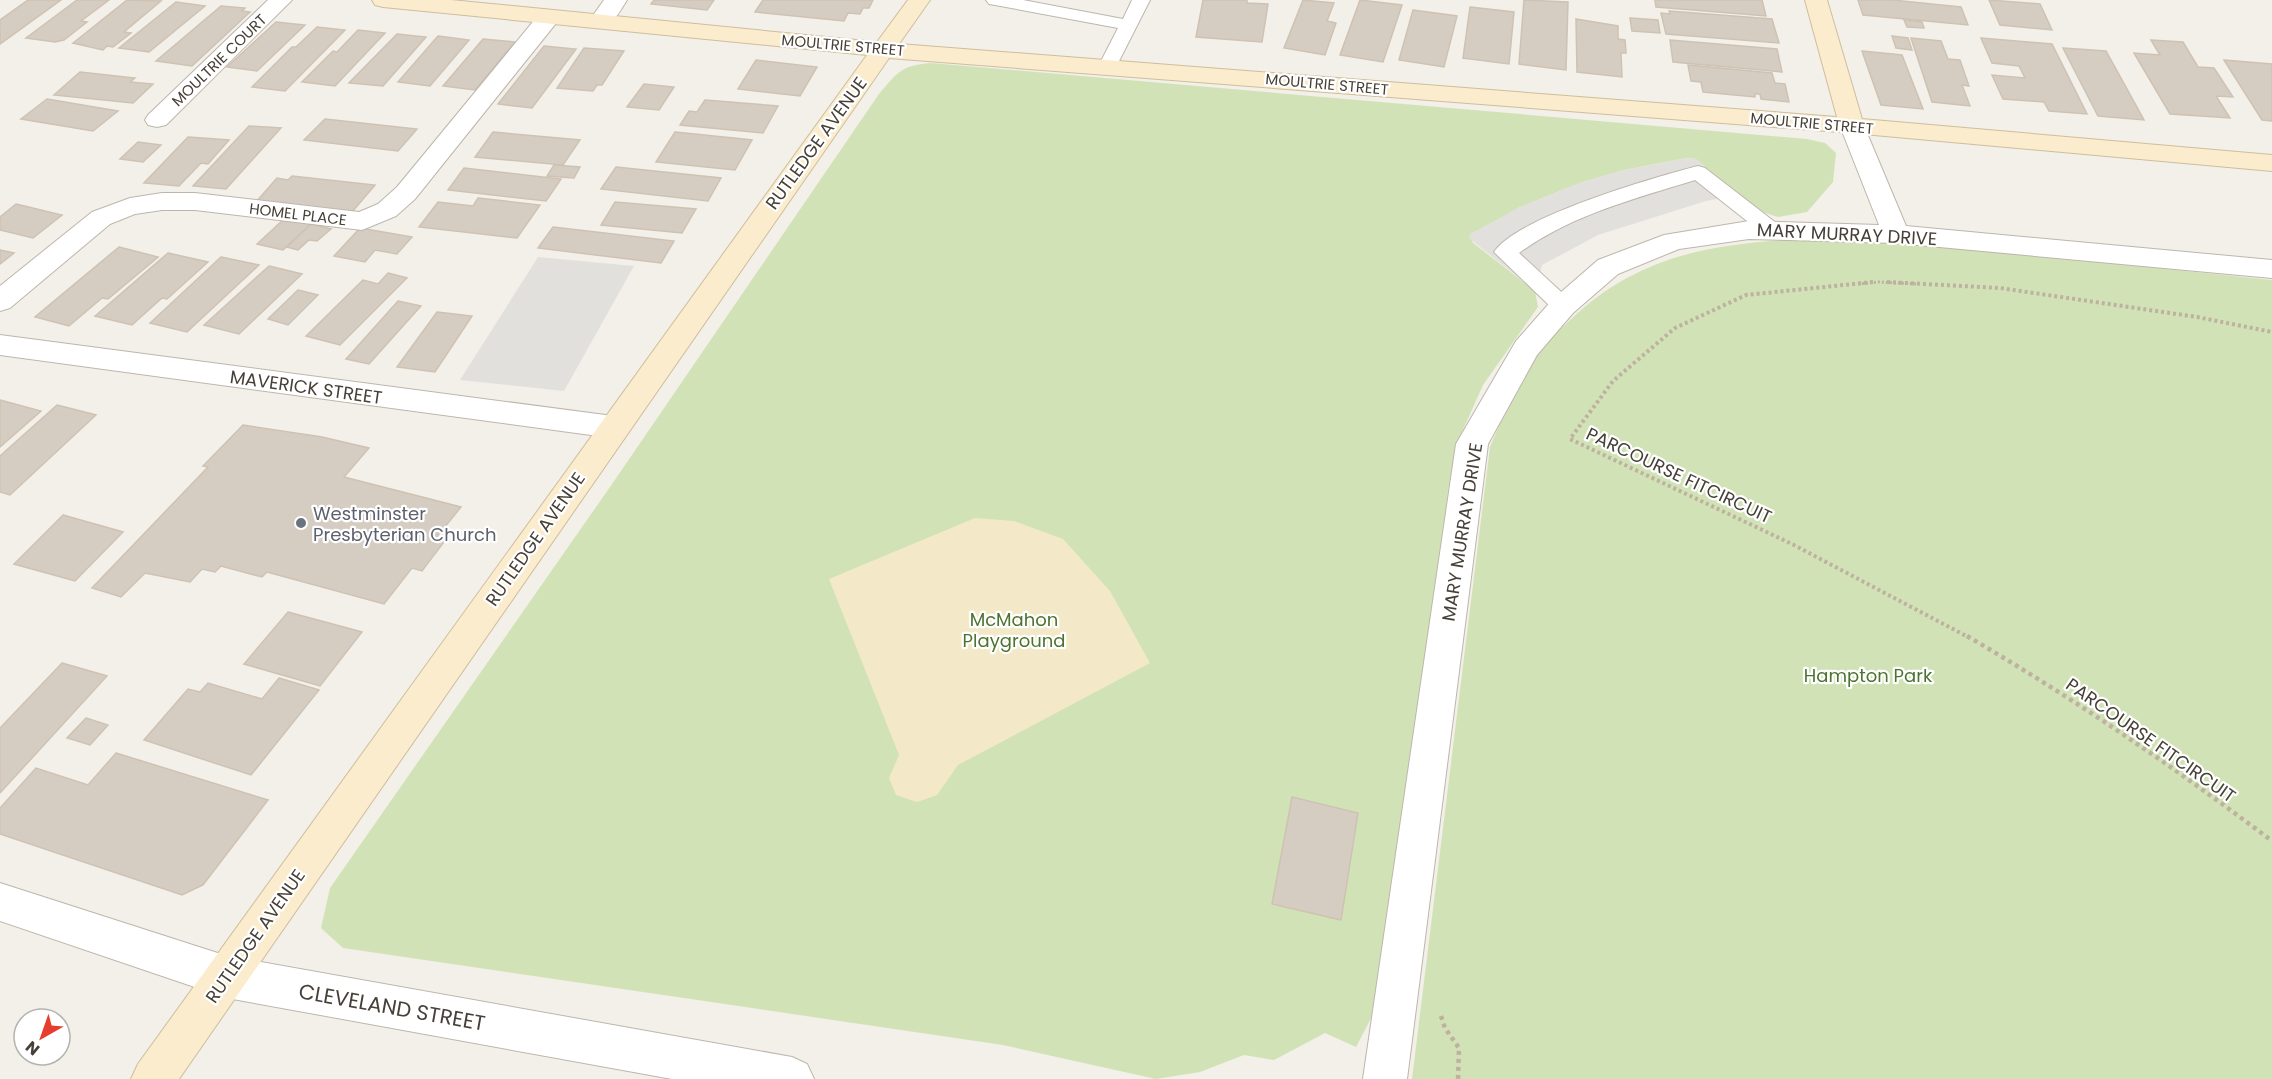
<svg xmlns="http://www.w3.org/2000/svg" width="2272" height="1079" font-family="Poppins,sans-serif">
  <rect width="100%" height="100%" fill="#f3efe9"/>
  <!-- green -->
  <g fill="#d1e3b6">
    <path d="M931 63 1807 139 1825 143 1836 153 1833 182 1807 212 1778 217 1756 210 1696 159 1687 158 1624 170 1580 183 1518 208 1472 242 1535 291 1538 307 1483 385 1458 441 1449 484 1418 736 1377 1007 1356 1047 1325 1033 1274 1060 1244 1055 1200 1072 1156 1079 1003 1045 343 948 321 928 330 888 610 487 879 94C898 72 900 66 931 63Z"/>
    <path d="M1819 238 1898 241 2272 280V1079H1412L1490 447C1504 413 1518 380 1540 349 1547 339 1560 330 1569 321 1643 250 1722 243 1819 238Z"/>
  </g>
  <!-- sand -->
  <polygon fill="#f3e8c8" points="975,518 1014,521 1063,539 1110,591 1150,663 958,765 937,795 917,802 896,795 889,778 899,755 829,579"/>
  <!-- parking -->
  <g fill="#e2e0dd">
    <polygon points="1687,158 1696,159 1756,210 1723,198 1706,201 1598,235 1542,265 1535,291 1469,238 1470,234 1518,208 1580,183 1624,170"/>
    <polygon points="538,257 634,266 564,391 460,380"/>
  </g>
  <!-- building -->
  <g fill="#d6cdc2" stroke="#cec2b3" stroke-width="1.5">
    <polygon points="28,0 61,0 0,44 0,20"/>
    <polygon points="77,0 109,0 81,21 87,22 64,40 55,42 26,38"/>
    <polygon points="127,0 161,1 124,32 131,33 113,47 107,46 103,50 73,43"/>
    <polygon points="654,0 714,0 707,10 651,4"/>
    <polygon points="763,0 873,0 869,8 863,8 860,14 848,13 844,21 755,12"/>
    <polygon points="1203,0 1247,0 1247,3 1268,4 1262,42 1196,37"/>
    <polygon points="1303,0 1334,3 1327,21 1336,23 1325,55 1284,48"/>
    <polygon points="1360,0 1402,5 1383,62 1340,55"/>
    <polygon points="1524,0 1568,2 1566,70 1519,64"/>
    <polygon points="1655,0 1762,0 1766,16 1656,7"/>
    <polygon points="1858,0 1892,0 1961,7 1968,25 1863,15"/>
    <polygon points="1989,0 2040,4 2052,30 2000,25"/>
    <polygon points="176,2 205,6 149,52 119,48"/>
    <polygon points="221,6 245,8 242,11 250,12 192,66 156,61"/>
    <polygon points="1470,7 1514,12 1509,64 1463,58"/>
    <polygon points="1413,10 1457,16 1444,67 1399,60"/>
    <polygon points="1669,11 1772,19 1779,43 1666,34 1661,13 1670,14"/>
    <polygon points="1630,18 1658,20 1660,33 1632,31"/>
    <polygon points="1576,19 1618,26 1618,39 1625,40 1626,53 1621,53 1622,77 1577,72"/>
    <polygon points="1904,20 1922,22 1924,28 1907,27"/>
    <polygon points="276,22 305,25 257,71 227,67"/>
    <polygon points="317,27 345,30 285,91 252,87 292,47 296,47"/>
    <polygon points="358,30 385,33 335,86 302,82 333,51 337,52"/>
    <polygon points="397,34 426,37 383,86 349,83"/>
    <polygon points="438,36 469,40 430,86 398,82"/>
    <polygon points="1892,36 1908,38 1912,50 1896,48"/>
    <polygon points="1911,38 1941,41 1948,59 1960,60 1969,86 1962,85 1970,106 1932,102"/>
    <polygon points="1981,38 2052,44 2087,114 2049,111 2044,102 2003,99 1992,75 2025,78 2019,66 1992,63"/>
    <polygon points="483,39 515,42 475,90 443,86"/>
    <polygon points="1670,40 1777,49 1782,72 1673,62"/>
    <polygon points="2151,40 2183,42 2198,67 2214,68 2233,97 2216,96 2230,118 2170,114 2134,53 2160,55"/>
    <polygon points="544,46 576,49 532,108 498,104"/>
    <polygon points="584,48 624,51 602,85 597,85 593,91 557,88"/>
    <polygon points="2063,48 2106,51 2144,120 2098,116"/>
    <polygon points="1862,51 1902,55 1923,109 1881,105"/>
    <polygon points="756,60 817,67 800,96 738,89"/>
    <polygon points="2224,60 2272,64 2272,121 2262,120"/>
    <polygon points="1688,65 1772,73 1775,83 1785,84 1789,102 1761,99 1760,94 1755,94 1755,97 1703,92 1701,82 1691,81"/>
    <polygon points="80,72 135,78 130,82 153,84 133,103 54,95"/>
    <polygon points="644,84 674,87 659,110 627,107"/>
    <polygon points="47,99 118,111 93,131 21,119"/>
    <polygon points="705,100 778,106 763,133 680,125 689,111 697,112"/>
    <polygon points="325,119 417,129 398,151 304,140"/>
    <polygon points="249,126 281,128 226,189 193,186"/>
    <polygon points="493,132 580,140 563,165 475,157"/>
    <polygon points="675,132 752,140 735,170 656,162"/>
    <polygon points="188,137 229,140 208,164 201,163 179,186 144,183"/>
    <polygon points="138,142 161,145 143,162 120,159"/>
    <polygon points="554,165 580,167 574,178 547,176"/>
    <polygon points="616,167 721,178 708,201 601,189"/>
    <polygon points="464,168 561,179 546,201 448,190"/>
    <polygon points="292,176 375,185 352,212 256,202 277,178 288,180"/>
    <polygon points="478,198 540,205 517,238 419,227 438,202 473,206"/>
    <polygon points="615,202 696,209 682,233 601,225"/>
    <polygon points="16,204 62,215 33,238 0,230 0,217"/>
    <polygon points="284,219 311,224 283,250 257,244"/>
    <polygon points="311,224 331,229 317,241 309,240 298,250 287,247"/>
    <polygon points="553,227 674,241 661,263 538,248"/>
    <polygon points="360,228 412,237 397,254 375,250 365,262 334,256"/>
    <polygon points="119,247 158,257 108,299 102,298 69,326 35,317"/>
    <polygon points="0,250 14,253 0,264"/>
    <polygon points="168,253 208,262 167,299 162,298 132,325 95,316"/>
    <polygon points="221,257 259,265 187,332 150,323"/>
    <polygon points="269,266 302,274 239,334 204,325"/>
    <polygon points="388,273 407,278 340,345 306,336 363,280 378,284"/>
    <polygon points="298,290 318,295 288,325 268,319"/>
    <polygon points="398,301 421,306 369,364 346,359"/>
    <polygon points="437,312 472,316 435,372 397,367"/>
    <polygon points="0,400 41,411 0,447"/>
    <polygon points="57,405 96,415 10,495 0,492 0,456"/>
    <polygon points="243,425 322,437 369,448 344,477 461,507 435,539 444,542 422,571 412,568 384,604 267,572 262,577 221,566 215,572 202,569 190,582 145,573 121,597 92,588 208,467 203,466"/>
    <polygon points="63,515 123,532 75,581 14,564"/>
    <polygon points="288,612 362,632 320,686 244,664"/>
    <polygon points="62,663 107,676 0,793 0,728"/>
    <polygon points="279,678 319,690 251,775 144,740 188,689 200,692 208,683 262,699"/>
    <polygon points="86,718 108,725 90,745 67,738"/>
    <polygon points="116,753 268,800 203,885 182,895 0,834 0,808 36,768 88,785"/>
    <polygon points="1292,797 1358,813 1341,920 1272,904"/>
  </g>
  <g fill="none" stroke-linecap="round" stroke-linejoin="round">
    <!-- lane casing -->
    <g stroke="#beb6ac" stroke-width="2">
      <g id="lane">
        <polygon points="986,0 1023,0 1123,19 1132,0 1150,0 1116,67 1113,71 1101,71 1098,67 1118,28 995,5 989,4"/>
        <path d="M1698 166 1705 168 1780 226 1783 231 1780 236 1773 238 1766 236 1695 180C1634 199 1571 215 1519 253L1571 301 1574 306 1571 311 1563 314 1555 311 1494 252C1517 217 1655 177 1698 166Z"/>
      </g>
    </g>
    <!-- street casing -->
    <g stroke="#beb6ac" stroke-width="2">
      <g id="street">
        <polygon points="268,0 292,0 166,125 157,127 148,125 145,120 148,115"/>
        <path d="M604 0H627C618 14 611 30 592 26L589 21Z"/>
        <polygon points="549,10 557,12 560,17 557,22 415,199 396,216 362,230 195,210 162,210 135,214 110,224 10,308 0,311 0,286 92,212 130,198 162,193 195,193 359,212 378,204 397,187 541,12"/>
        <polygon points="1852,119 1861,121 1864,126 1906,226 2272,260 2272,278 1896,243 1749,239 1679,249 1618,274 1573,313 1537,355 1488,444 1407,1079 1363,1079 1456,444 1516,341 1553,299 1598,260 1664,235 1749,221 1879,225 1840,126 1843,121"/>
        <polygon points="0,335 613,416 624,419 628,427 624,435 613,438 0,355"/>
        <polygon points="0,883 227,956 792,1057 807,1064 814,1079 672,1079 227,998 0,921"/>
      </g>
    </g>
    <!-- secondary casing -->
    <g stroke="#cebe9d" stroke-width="2">
      <polygon id="secondary" points="372,0 451,0 877,42 908,0 930,0 899,44 1837,117 1805,0 1827,0 1862,119 2272,155 2272,171 1852,133 889,58 179,1079 131,1079 138,1064 867,55 383,7 375,5"/>
    </g>
    <!-- path-far2 -->
    <polyline stroke="#beb19f" stroke-width="3" stroke-dasharray="2 2" stroke-linecap="butt" points="1858,284 1878,282 1918,284"/>
    <!-- path-far1 -->
    <g stroke="#beb19f" stroke-width="4" stroke-dasharray="3 3" stroke-linecap="butt">
      <polyline points="1873,282 1746,295 1675,328 1613,381 1570,439 1792,544 1970,638"/>
      <polyline points="1887,282 2000,288 2197,317 2272,332"/>
    </g>
    <!-- path -->
    <g stroke="#beb19f" stroke-width="4.5" stroke-dasharray="4 4" stroke-linecap="butt">
      <path d="M1967 636C2073 698 2174 767 2272 841"/>
      <polyline points="1441,1016 1445,1028 1459,1048 1458,1079"/>
    </g>
    <!-- lane -->
    <use href="#lane" fill="#fff" fill-rule="evenodd"/>
    <!-- street -->
    <use href="#street" fill="#fff" fill-rule="evenodd"/>
    <!-- secondary -->
    <use href="#secondary" fill="#faeccc" fill-rule="evenodd"/>
  </g>
  <!-- markers -->
  <circle fill="#6b7280" stroke="#fff" stroke-width="2" cx="301" cy="523" r="6"/>
  <g text-anchor="middle" dominant-baseline="central" stroke-width="4.5" stroke-linejoin="round" paint-order="stroke">
    <!-- far-street labels -->
    <g font-size="15" fill="#464038" stroke="#fff">
      <text transform="translate(843 45) rotate(5)">MOULTRIE STREET</text>
      <text transform="translate(219 60) rotate(-44)">MOULTRIE COURT</text>
      <text transform="translate(1327 84) rotate(5)">MOULTRIE STREET</text>
      <text transform="translate(1812 123) rotate(5)">MOULTRIE STREET</text>
      <text transform="translate(298 214) rotate(7)">HOMEL PLACE</text>
    </g>
    <!-- street labels -->
    <g font-size="18" fill="#464038" stroke="#fff">
      <text transform="translate(816 143) rotate(-54)">RUTLEDGE AVENUE</text>
      <text transform="translate(1847 234) rotate(3)">MARY MURRAY DRIVE</text>
      <text transform="translate(306 387) rotate(8)">MAVERICK STREET</text>
      <text transform="translate(1679 475) rotate(25)">PARCOURSE FITCIRCUIT</text>
      <text transform="translate(1462 532) rotate(-81)">MARY MURRAY DRIVE</text>
      <text transform="translate(535 539) rotate(-55)">RUTLEDGE AVENUE</text>
      <text transform="translate(2151 740) rotate(35)">PARCOURSE FITCIRCUIT</text>
      <text transform="translate(255 936) rotate(-55)">RUTLEDGE AVENUE</text>
    </g>
    <!-- worship labels -->
    <g font-size="18" fill="#5b616d" stroke="#fff" text-anchor="start">
      <text x="313" y="513">Westminster<tspan x="313" dy="21">Presbyterian Church</tspan></text>
    </g>
    <!-- park labels -->
    <g font-size="18" fill="#4d7330" stroke="#fff">
      <text x="1014" y="619">McMahon<tspan x="1014" dy="21">Playground</tspan></text>
      <text x="1868" y="675">Hampton Park</text>
    </g>
    <!-- near-street labels -->
    <g font-size="21" fill="#464038" stroke="#fff">
      <text transform="translate(392 1007) rotate(10)">CLEVELAND STREET</text>
    </g>
  </g>
  <!-- north arrow -->
  <g transform="translate(42 1037) rotate(220)"><circle r="28" fill="#ffffff" stroke="#b5b3af" stroke-width="1.5"/>
  <path d="M0-4.5L10 22L0 15L-10 22Z" fill="#e63d2d"/>
  <text y="-9" font-size="16" font-weight="bold" text-anchor="middle" fill="#464038">N</text>
  </g>
</svg>
